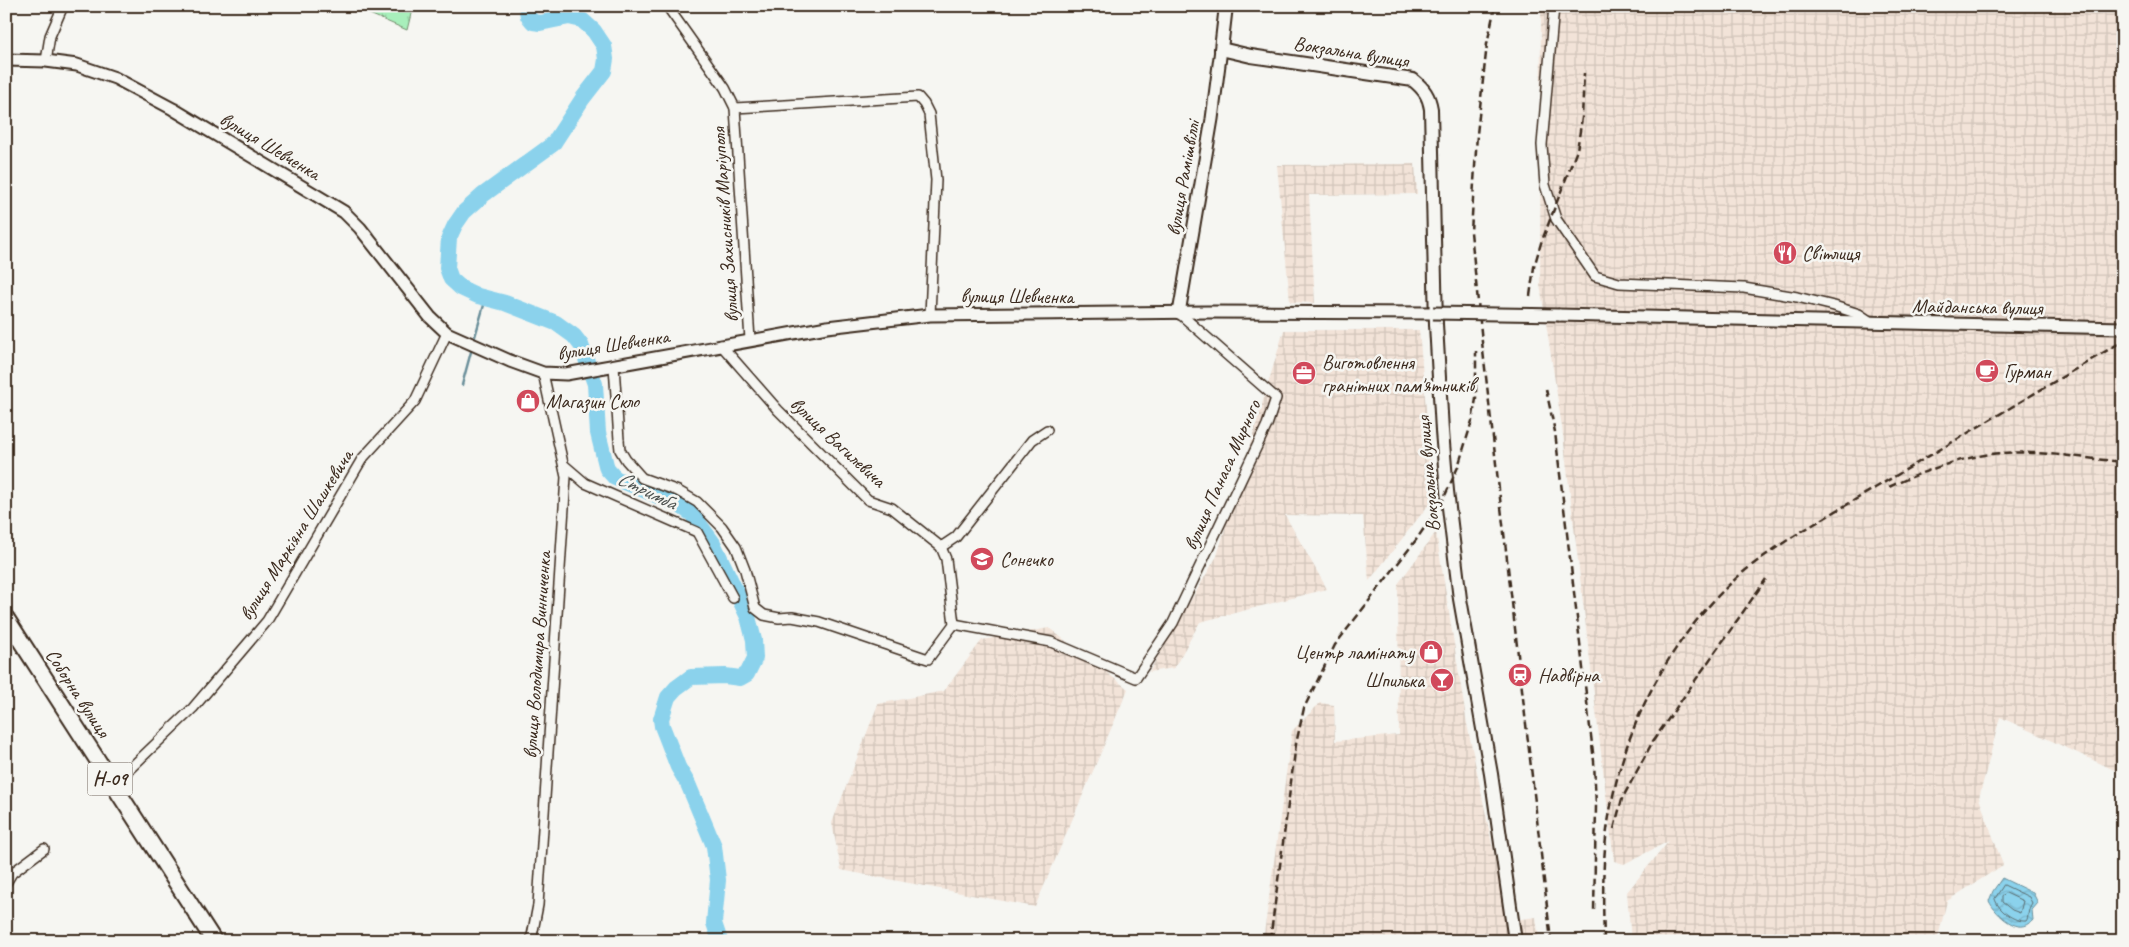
<svg xmlns="http://www.w3.org/2000/svg" width="2129" height="947" font-family="Caveat,sans-serif">
  <defs>
    <pattern id="industrial-grid" width="8" height="8" patternUnits="userSpaceOnUse" patternTransform="scale(1.25)"><rect width="8" height="8" fill="#f2e3d8"/><path d="M0 4h8M4 0v8" fill="none" stroke="#d0c3b9"/></pattern>
    <pattern id="grass-tufts" width="24" height="20" patternUnits="userSpaceOnUse" patternTransform="scale(1.25)"><rect width="24" height="20" fill="#a8efbb"/><path d="M3 7l-1-3M5 7V3M7 7l1-3M15 17l-1-3M17 17v-4M19 17l1-3" fill="none" stroke="#92cda0"/></pattern>
    <pattern id="water-waves" width="16" height="10" patternUnits="userSpaceOnUse" patternTransform="scale(1.25)"><rect width="16" height="10" fill="#8bd2ec"/><path d="M0 5q4-4 8 0t8 0" fill="none" stroke="#79b4ca"/></pattern>
  </defs>
  <rect width="100%" height="100%" fill="#f6f6f2"/>
  <filter id="ink" filterUnits="userSpaceOnUse"><feTurbulence type="fractalNoise" baseFrequency=".02" numOctaves="2"/><feDisplacementMap in="SourceGraphic" scale="10" xChannelSelector="R" yChannelSelector="G"/><feConvolveMatrix kernelMatrix="1 2 1 2 8 2 1 2 1" color-interpolation-filters="sRGB"/></filter>
  <g filter="url(#ink)">
    <!-- industrial -->
    <g fill="url(#industrial-grid)">
      <polygon points="1541,6 2123,6 2123,774 2000,717 1979,798 2003,865 1947,901 1937,941 1631,941 1627,892 1669,841 1624,864 1614,861 1562,427 1540,284"/>
      <polygon points="1415,164 1417,194 1309,195 1315,303 1290,302 1277,165"/>
      <polygon points="1284,330 1419,330 1434,498 1369,581 1363,516 1285,515 1327,589 1200,622 1174,668 1149,672 1217,556"/>
      <polygon points="1436,532 1467,724 1508,921 1536,917 1539,941 1263,941 1292,731 1320,703 1334,705 1335,741 1399,735 1398,584"/>
      <polygon points="1049,628 1128,689 1035,907 841,870 832,823 878,704 944,691 982,640"/>
    </g>
    <!-- grass -->
    <polygon fill="url(#grass-tufts)" stroke="#728c6c" points="351,6 413,6 407,30"/>
    <!-- water -->
    <path fill="url(#water-waves)" stroke="#6b8f9a" d="M2002 878 2033 893 2038 903 2032 910 2033 920C2020 937 1996 915 1989 901L1993 891Z"/>
    <g fill="none" stroke-linecap="round" stroke-linejoin="round">
      <!-- shore -->
      <g stroke="#5b6d70" stroke-width="1">
        <path d="M2004 885 2029 897 2032 903C2027 910 2029 918 2026 921 2014 922 1998 910 1995 899Z"/>
        <polygon points="2006,893 2023,901 2020,913 2012,910 2002,902 2002,896"/>
      </g>
      <!-- stream -->
      <g stroke="#6b8f9a" stroke-width="2.5">
        <polyline points="474,340 486,298"/>
        <polyline points="462,385 472,348"/>
      </g>
      <!-- river -->
      <polyline stroke="#8bd2ec" stroke-width="16" points="526,6 528,16 533,22 540,23 569,17 582,20 594,31 604,46 606,59 604,71 583,98 553,144 483,195 464,212 455,225 449,238 447,268 451,279 461,288 478,296 505,303 556,323 574,336 581,345 595,384 598,433 607,469 615,478 679,505 692,514 713,543 748,617 754,640 755,658 747,674 740,678 725,676 691,677 676,688 668,697 661,719 662,726 678,767 688,784 714,846 718,880 714,923 720,941"/>
      <!-- minor casing -->
      <g stroke="#3b2a1e" stroke-width="12">
        <g id="minor">
          <polyline points="667,6 725,88 735,108"/>
          <polyline points="1554,6 1542,145 1545,185 1556,219 1595,276 1619,283 1744,288 1797,297 1834,306 1859,314 1871,322"/>
          <polyline points="46,61 50,36 63,6"/>
          <polyline points="750,340 735,108 918,97 924,104 929,114 936,180 930,315"/>
          <polyline points="614,366 619,440 620,450 626,460 642,478 678,491 697,502 722,527 736,547 745,570 755,608 764,615 779,618 792,617 819,622 928,659 954,624 946,559 941,547 892,508 868,500 778,410 721,345"/>
          <polyline points="564,465 585,483 697,532 733,598"/>
          <polyline points="941,547 956,537 1032,440 1047,430"/>
          <polyline points="954,624 1051,642 1136,678 1173,623 1267,425 1276,398 1179,313"/>
          <polyline points="114,784 193,708 267,621 362,459 415,401 447,333"/>
          <polyline points="6,883 12,873 44,849"/>
          <polyline points="531,941 538,905 566,477 543,373"/>
        </g>
      </g>
      <!-- tertiary casing -->
      <g stroke="#3b2a1e" stroke-width="15">
        <g id="tertiary">
          <polyline points="6,60 46,61 77,65 115,78 173,109 344,212 360,228 430,317 447,333 510,361 543,373 566,374 827,327 930,315 1207,312 1433,313"/>
          <polyline points="1179,313 1212,119 1221,49"/>
          <polyline points="1559,315 2123,328"/>
        </g>
      </g>
      <!-- secondary casing -->
      <g stroke="#3b2a1e" stroke-width="16">
        <path id="secondary" d="M1226 6 1221 49 1251 56 1413 80C1424 89 1429 96 1431 109L1436 324 1442 431 1447 491 1460 599 1491 774 1515 941"/>
      </g>
      <!-- primary casing -->
      <g stroke="#3b2a1e" stroke-width="19">
        <polyline id="primary" points="6,618 214,941"/>
      </g>
      <!-- minor -->
      <use href="#minor" stroke="#f6f6f2" stroke-width="9"/>
      <!-- tertiary -->
      <use href="#tertiary" stroke="#f6f6f2" stroke-width="11"/>
      <!-- secondary -->
      <use href="#secondary" stroke="#f6f6f2" stroke-width="12"/>
      <!-- primary -->
      <use href="#primary" stroke="#f6f6f2" stroke-width="15"/>
      <!-- rail -->
      <g stroke="#3b2a1e" stroke-width="2.5" stroke-dasharray="8 4" stroke-linecap="butt">
        <polyline points="1495,6 1487,44 1477,134 1471,232 1482,342 1551,941"/>
        <polyline points="1530,296 1534,267 1541,243 1577,150 1582,118 1584,73"/>
        <polyline points="1546,389 1555,432 1594,761 1596,806 1594,911"/>
        <path d="M1889 487C1917 474 1948 462 1979 456 2022 447 2079 458 2123 462"/>
        <polyline points="1614,829 1622,799 1653,741 1766,579"/>
        <polyline points="1270,941 1296,744 1304,708 1335,645 1416,540 1442,502 1458,467 1472,421 1476,399 1476,351"/>
        <path d="M1604 941C1603 904 1602 867 1607 830 1619 739 1662 650 1728 586 1748 566 1771 551 1794 536L2123 341"/>
      </g>
      <!-- tertiary-bridge casing -->
      <g stroke="#3b2a1e" stroke-width="15" stroke-linecap="butt">
        <polyline id="tertiary-bridge" points="1433,313 1559,315"/>
      </g>
      <!-- tertiary-bridge -->
      <use href="#tertiary-bridge" stroke="#f6f6f2" stroke-width="11"/>
    </g>
  </g>
  <!-- icons -->
  <defs>
    <g id="restaurant-disc" transform="scale(1.25)"><circle r="9.5" fill="#d1495b" stroke="#f6f6f2"/><path d="M-5-6h1v4h1v-4h1v4h1v-4h1v5L-1.5 .5V6h-2V.5L-5-1ZM5-6V6H3V1.5H1.5Q1.5-4 5-6Z" fill="#fff"/></g>
    <g id="cafe-disc" transform="scale(1.25)"><circle r="9.5" fill="#d1495b" stroke="#f6f6f2"/><path d="M-5.5-4.5H6V0H3Q3 3.5 0 3.5H-2.5Q-5.5 3.5-5.5 0ZM3-3.2v2h1.7v-2ZM-6 4.5H4V6H-6Z" fill="#fff"/></g>
    <g id="office-disc" transform="scale(1.25)"><circle r="9.5" fill="#d1495b" stroke="#f6f6f2"/><path d="M-6-3h4V-5.5h4V-3h4V5H-6ZM-1-4.5V-3h2v-1.5ZM-6 0V1H6V0Z" fill="#fff"/></g>
    <g id="shop-disc" transform="scale(1.25)"><circle r="9.5" fill="#d1495b" stroke="#f6f6f2"/><path d="M-5-2.5h2.3a2.7 3.5 0 0 1 5.4 0H5L5.5 6h-11ZM-1.5-2.5h3a1.5 2.3 0 0 0-3 0Z" fill="#fff"/></g>
    <g id="school-disc" transform="scale(1.25)"><circle r="9.5" fill="#d1495b" stroke="#f6f6f2"/><path d="M0-5L7-2L0 1L-7-2ZM-4 1L0 2.5L4 1V4Q0 6-4 4Z" fill="#fff"/></g>
    <g id="station-disc" transform="scale(1.25)"><circle r="9.5" fill="#d1495b" stroke="#f6f6f2"/><path d="M-3-6H3Q5-6 5-4V2Q5 4 3 4L4.5 6H3L1.5 4h-3L-3 6H-4.5L-3 4Q-5 4-5 2V-4Q-5-6-3-6ZM-3.5-4v3h7v-3ZM-3.5 1v1.5H-2V1ZM2 1v1.5H3.5V1Z" fill="#fff"/></g>
    <g id="bar-disc" transform="scale(1.25)"><circle r="9.5" fill="#d1495b" stroke="#f6f6f2"/><path d="M-6-5H6L.8 .8V4.5H3.5V6h-7V4.5H-.8V.8Z" fill="#fff"/></g>
  </defs>
  <g fill-rule="evenodd">
    <use href="#restaurant-disc" x="1785" y="253"/>
    <use href="#cafe-disc" x="1987" y="371"/>
    <use href="#office-disc" x="1304" y="373"/>
    <use href="#shop-disc" x="528" y="401"/>
    <use href="#school-disc" x="982" y="559"/>
    <use href="#shop-disc" x="1431" y="652"/>
    <use href="#station-disc" x="1520" y="675"/>
    <use href="#bar-disc" x="1442" y="680"/>
  </g>
  <g text-anchor="middle" dominant-baseline="central" stroke-width="5" stroke-linejoin="round" paint-order="stroke">
    <!-- shield labels -->
    <rect fill="#f6f6f2" stroke="#73675e" stroke-width="1" x="87.5" y="762.5" width="45" height="33" rx="4"/>
    <g font-size="19" font-weight="bold" fill="#3b2a1e">
      <text x="110" y="779">Н-09</text>
    </g>
    <!-- street labels -->
    <g font-size="20" fill="#3b2a1e" stroke="#f6f6f2">
      <text transform="translate(1351 52) rotate(9)">Вокзальна вулиця</text>
      <text transform="translate(270 146) rotate(31)">вулиця Шевченка</text>
      <text transform="translate(1183 178) rotate(-80)">вулиця Рамішвіллі</text>
      <text transform="translate(725 225) rotate(-94)">вулиця Захисників Маріуполя</text>
      <text x="1017" y="296">вулиця Шевченка</text>
      <text transform="translate(1977 307) rotate(1)">Майданська вулиця</text>
      <text transform="translate(613 345) rotate(-9)">вулиця Шевченка</text>
      <text transform="translate(838 442) rotate(43)">вулиця Вагилевича</text>
      <text transform="translate(1428 474) rotate(-95)">Вокзальна вулиця</text>
      <text transform="translate(1222 475) rotate(-66)">вулиця Панаса Мирного</text>
      <text transform="translate(296 535) rotate(-58)">вулиця Маркіяна Шашкевича</text>
      <text transform="translate(537 655) rotate(-86)">вулиця Володимира Винниченка</text>
      <text transform="translate(78 693) rotate(57)">Соборна вулиця</text>
    </g>
    <!-- poi labels -->
    <g font-size="20" fill="#3b2a1e" stroke="#f6f6f2" text-anchor="start">
      <text x="1802" y="253">Світлиця</text>
      <text x="1322" y="362">Виготовлення<tspan x="1322" dy="23">гранітних пам'ятників</tspan></text>
      <text x="2004" y="371">Гурман</text>
      <text x="546" y="401">Магазин Скло</text>
      <text x="1000" y="559">Сонечко</text>
      <text x="1414" y="652" text-anchor="end">Центр ламінату</text>
      <text x="1538" y="675">Надвірна</text>
      <text x="1424" y="680" text-anchor="end">Шпилька</text>
    </g>
    <!-- water labels -->
    <g font-size="21" font-style="italic" fill="#4f5452" stroke="#f6f6f2">
      <text transform="translate(647 490) rotate(26)">Стримба</text>
    </g>
  </g>
  <!-- margin -->
  <rect width="2129" height="947" fill="none" stroke="#f6f6f2" stroke-width="25"/>
  <rect x="12" y="12" width="2104" height="922" fill="none" stroke="#3b2a1e" stroke-width="2" filter="url(#ink)"/>
</svg>
